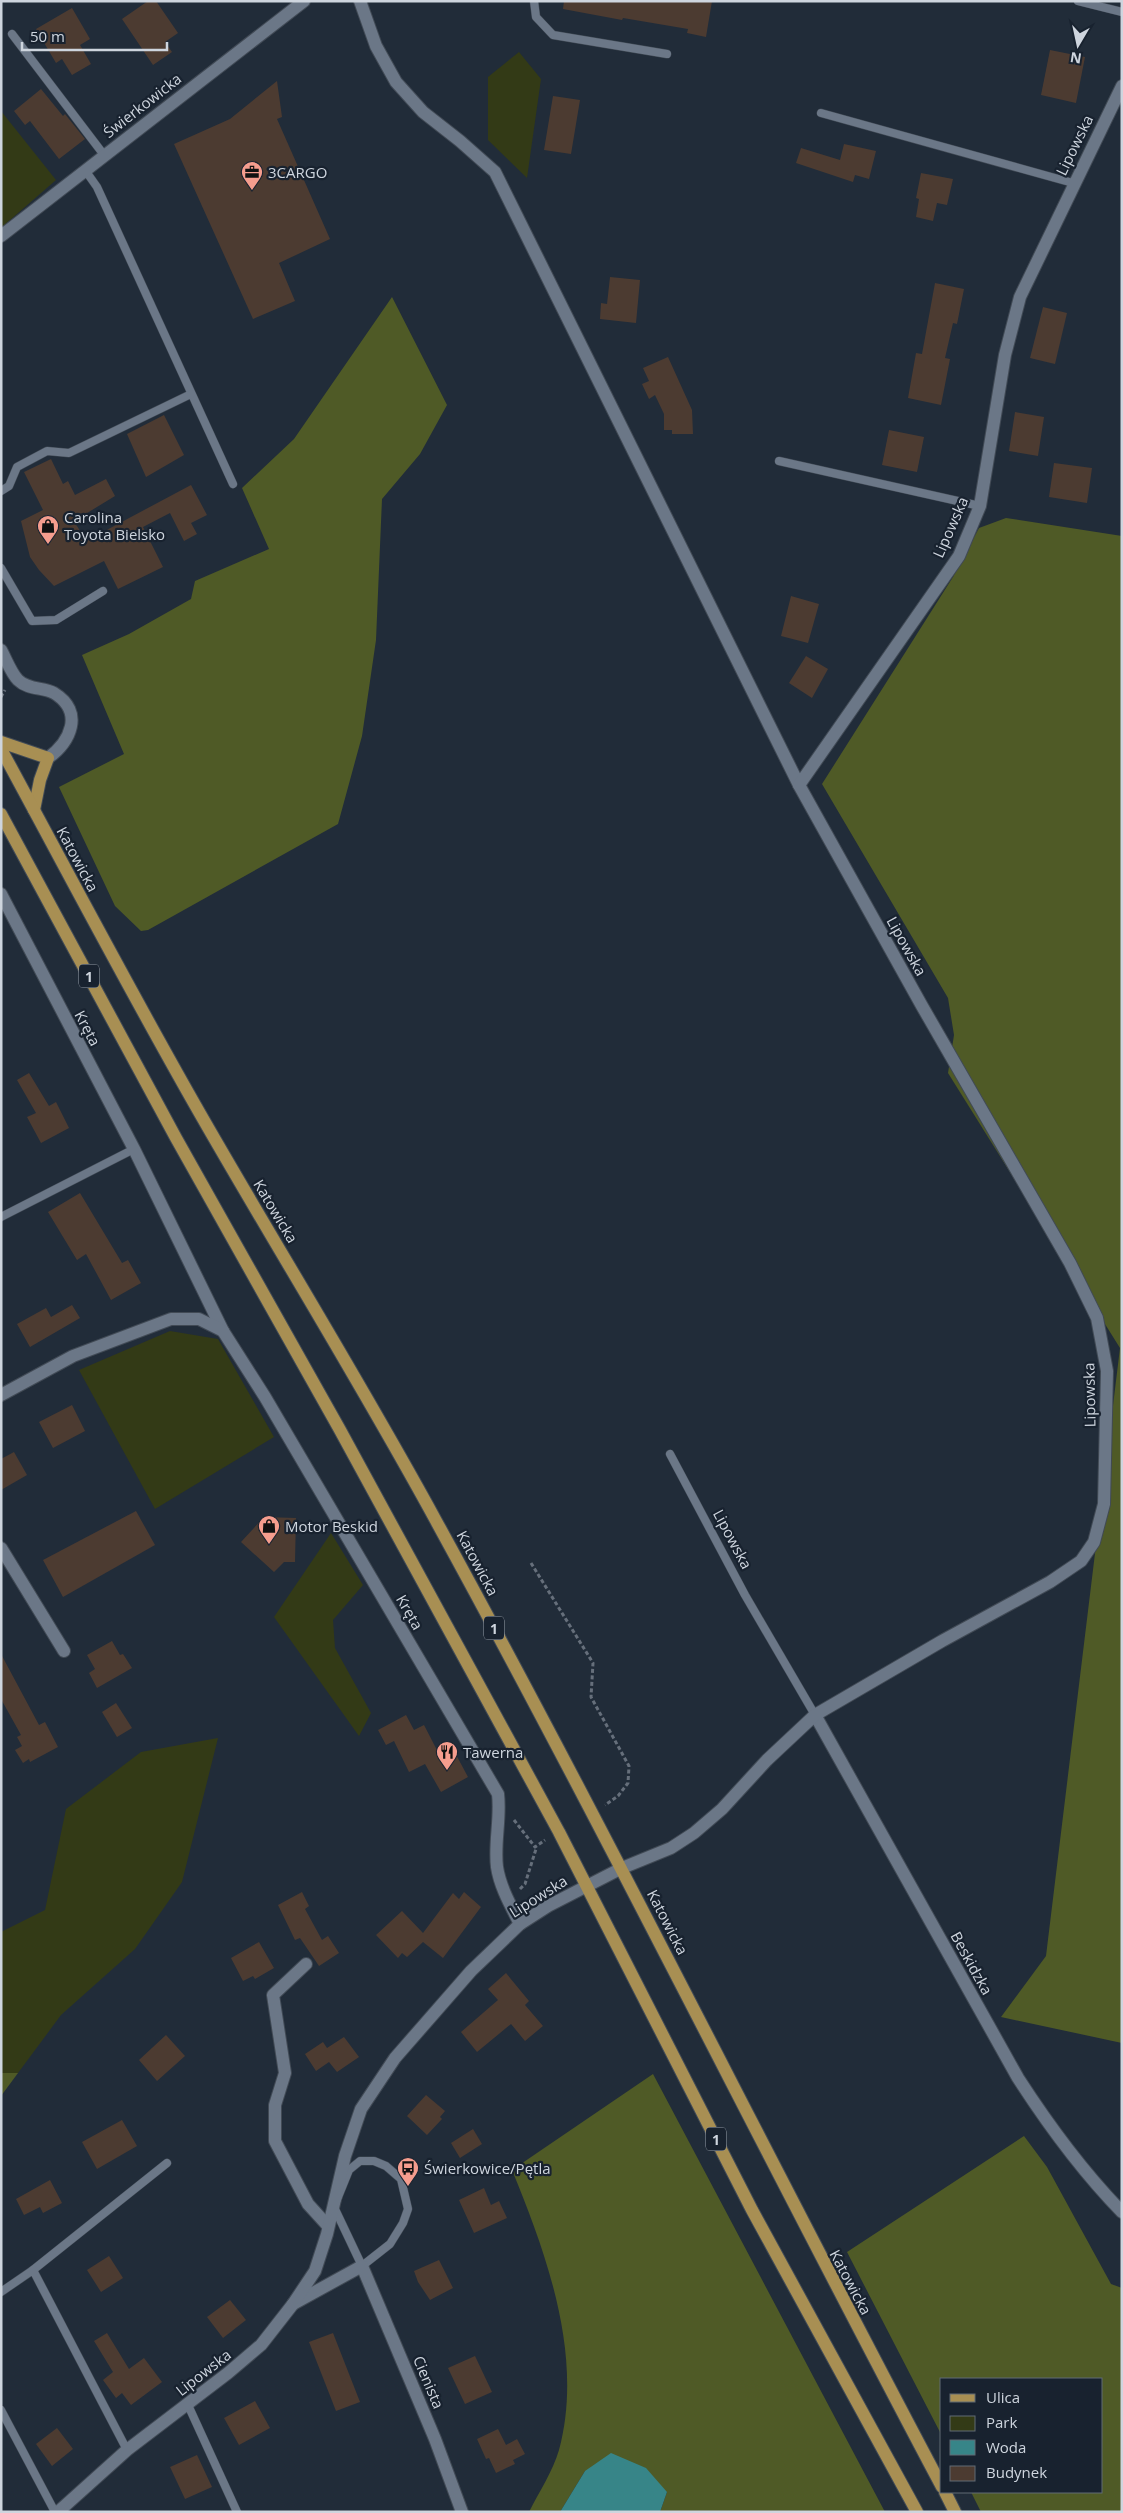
<svg xmlns="http://www.w3.org/2000/svg" width="1123" height="2513" font-family="'Open Sans',sans-serif">
  <rect width="100%" height="100%" fill="#212c39"/>
  <!-- green -->
  <g fill="#333a16">
    <polygon points="519,52 541,79 527,178 488,140 488,77"/>
    <polygon points="1,111 56,180 2,227 1,226"/>
    <polygon points="170,1331 218,1339 274,1437 155,1509 79,1370"/>
    <polygon points="331,1533 363,1585 333,1620 335,1648 371,1713 359,1736 274,1617"/>
    <polygon points="218,1738 182,1882 135,1949 61,2015 18,2073 1,2073 1,1932 45,1910 66,1809 141,1752"/>
  </g>
  <!-- forest -->
  <g fill="#4f5a26">
    <polygon points="392,297 447,405 420,454 382,499 376,640 362,736 338,824 148,930 141,931 115,906 59,787 124,754 82,655 129,634 191,599 195,581 269,549 242,488 294,439"/>
    <polygon points="1006,518 1122,536 1122,2043 1001,2017 1046,1956 1120,1348 948,1073 954,1035 948,998 822,784 953,577 979,528"/>
    <polygon points="1,2073 18,2073 1,2096"/>
    <path d="M653 2074 885 2512H660L667 2492 585 2471 560 2512H529C539 2492 553 2471 559 2450 584 2357 547 2255 512 2170Z"/>
    <polygon points="1024,2136 1047,2167 1111,2284 1122,2288 1122,2512 981,2512 971,2492 1102,2492 1102,2379 942,2379 942,2436 847,2252"/>
  </g>
  <!-- water -->
  <polygon fill="#378588" points="611,2453 646,2468 667,2492 660,2512 560,2512 585,2471"/>
  <!-- building -->
  <g fill="#4c3b31">
    <polygon points="148,1 156,1 178,33 165,42 172,52 153,65 122,19"/>
    <polygon points="564,1 712,1 706,37 687,33 688,29 623,18 622,20 563,9"/>
    <polygon points="72,8 90,39 80,45 91,64 72,75 62,59 56,63 36,29"/>
    <polygon points="1050,50 1085,57 1076,103 1041,95"/>
    <polygon points="277,81 282,117 277,119 330,239 279,263 295,301 253,319 174,144 230,119"/>
    <polygon points="41,89 63,116 65,114 85,139 59,159 30,121 25,125 14,111"/>
    <polygon points="553,96 580,100 571,154 544,150"/>
    <polygon points="844,144 876,151 869,179 855,175 853,182 796,163 801,148 840,160"/>
    <polygon points="921,173 953,179 947,205 937,203 933,221 916,217 919,199 916,198"/>
    <polygon points="610,277 640,280 636,323 600,319 601,303 607,304"/>
    <polygon points="935,283 964,289 957,324 953,323 945,358 950,359 941,405 908,398 916,353 922,354"/>
    <polygon points="1043,307 1067,313 1055,364 1030,358"/>
    <polygon points="668,357 692,410 693,434 672,434 672,430 664,430 664,414 655,395 649,399 642,384 649,381 643,368"/>
    <polygon points="1015,412 1044,417 1038,456 1009,451"/>
    <polygon points="164,415 184,455 146,477 127,434"/>
    <polygon points="889,430 924,437 917,472 882,465"/>
    <polygon points="51,459 63,484 68,481 75,495 106,479 115,496 74,521 86,541 191,485 207,515 191,523 197,534 184,541 170,513 143,527 163,567 118,589 104,561 54,586 39,570 30,557 21,521 43,510 24,472"/>
    <polygon points="1054,463 1092,468 1087,503 1049,497"/>
    <polygon points="791,596 819,604 808,643 781,636"/>
    <polygon points="806,656 828,669 812,698 789,683"/>
    <polygon points="29,1073 49,1106 56,1102 69,1128 41,1143 27,1117 36,1113 17,1080"/>
    <polygon points="80,1193 122,1263 128,1260 141,1283 111,1300 86,1254 77,1260 48,1212"/>
    <polygon points="72,1305 80,1318 30,1347 17,1324 46,1308 51,1317"/>
    <polygon points="72,1405 85,1431 53,1448 39,1422"/>
    <polygon points="14,1452 27,1475 1,1490 1,1459"/>
    <polygon points="136,1511 155,1545 63,1597 43,1560"/>
    <polygon points="264,1517 296,1518 295,1562 284,1562 274,1572 241,1542"/>
    <polygon points="112,1641 120,1655 123,1654 132,1668 97,1688 89,1673 95,1669 87,1655"/>
    <polygon points="1,1654 39,1725 45,1722 58,1747 30,1762 29,1759 23,1763 15,1750 22,1746 17,1737 21,1735 1,1699"/>
    <polygon points="116,1703 132,1728 117,1737 102,1712"/>
    <polygon points="406,1715 414,1730 424,1725 440,1756 453,1749 468,1777 441,1792 425,1764 409,1772 394,1741 386,1745 378,1730"/>
    <polygon points="302,1892 309,1906 305,1909 322,1940 328,1936 339,1953 319,1966 300,1938 295,1940 278,1905"/>
    <polygon points="464,1892 481,1907 443,1958 423,1942 407,1957 402,1953 398,1958 376,1935 402,1911 423,1933 453,1893 459,1899"/>
    <polygon points="259,1942 274,1968 255,1979 253,1976 243,1981 231,1958"/>
    <polygon points="506,1973 529,2001 525,2005 543,2026 525,2041 511,2024 477,2052 461,2032 498,2000 488,1989"/>
    <polygon points="166,2035 185,2056 157,2081 139,2060"/>
    <polygon points="344,2037 359,2057 337,2072 329,2062 316,2071 305,2054 323,2042 327,2048"/>
    <polygon points="426,2095 445,2111 440,2117 442,2119 427,2135 407,2116"/>
    <polygon points="122,2120 137,2146 97,2169 82,2142"/>
    <polygon points="473,2129 482,2144 460,2158 451,2143"/>
    <polygon points="50,2180 62,2203 43,2213 40,2207 24,2215 16,2199"/>
    <polygon points="484,2188 491,2205 499,2201 507,2218 474,2233 459,2200"/>
    <polygon points="109,2256 123,2278 101,2292 87,2270"/>
    <polygon points="439,2260 453,2288 430,2300 418,2282 414,2271"/>
    <polygon points="230,2300 246,2320 223,2338 207,2317"/>
    <polygon points="107,2333 129,2369 144,2358 162,2382 131,2405 122,2393 116,2398 103,2380 113,2372 94,2341"/>
    <polygon points="333,2333 360,2402 336,2411 309,2342"/>
    <polygon points="475,2356 492,2392 465,2404 448,2368"/>
    <polygon points="255,2401 270,2428 239,2445 224,2418"/>
    <polygon points="57,2428 73,2449 52,2466 36,2444"/>
    <polygon points="498,2429 506,2445 517,2439 525,2454 513,2460 515,2464 496,2473 489,2458 486,2459 477,2439"/>
    <polygon points="197,2455 212,2487 185,2499 170,2467"/>
  </g>
  <g fill="none" stroke-linecap="round" stroke-linejoin="round">
    <!-- service casing -->
    <g stroke="#414a55" stroke-width="9">
      <g id="service">
        <polyline points="534,1 536,17 553,35 667,54"/>
        <polyline points="1078,1 1122,12"/>
        <polyline points="12,34 104,155"/>
        <polyline points="821,113 1073,183"/>
        <polyline points="85,170 97,187 233,484"/>
        <polyline points="779,461 980,506"/>
        <polyline points="1,491 9,486 17,467 47,451 69,453 191,394"/>
        <polyline points="1,568 32,621 56,620 103,591"/>
        <polyline points="1,1217 134,1149"/>
        <polyline points="670,1454 745,1595 815,1715"/>
        <polygon points="360,2161 374,2161 386,2166 401,2179 408,2209 403,2223 390,2244 362,2266 334,2207 349,2170"/>
        <polyline points="33,2270 167,2163"/>
        <polyline points="1,2292 33,2270 127,2450"/>
        <polyline points="188,2405 237,2512"/>
        <polyline points="1,2410 55,2512"/>
      </g>
    </g>
    <!-- minor casing -->
    <g stroke="#414a55" stroke-width="14">
      <g id="minor">
        <polyline points="360,1 376,46 396,82 423,112 460,141 495,172 799,785"/>
        <polyline points="1,236 304,1"/>
        <path d="M1 650C6 659 11 673 18 680 28 690 43 687 54 693 85 712 70 742 48 758"/>
        <polyline points="1,894 134,1149 223,1331"/>
        <path d="M1 1395 73 1356 171 1319H199L223 1331 265 1397 498 1794C501 1818 494 1843 497 1867 500 1887 511 1906 520 1924"/>
        <polyline points="1,1548 64,1651"/>
        <path d="M815 1715 1018 2078C1049 2126 1082 2171 1122 2212"/>
        <polyline points="622,1868 671,1848 694,1833 722,1809 767,1760 815,1715 942,1641 1050,1582 1081,1561 1094,1542 1104,1504 1107,1371 1097,1318 1070,1263 922,1006 799,785 959,556 980,506 1005,355 1020,297 1122,86"/>
        <polyline points="306,1964 273,1995 285,2073 275,2105 275,2141 308,2204 328,2226"/>
        <polyline points="293,2304 362,2266 435,2439 462,2512"/>
      </g>
    </g>
    <!-- tertiary casing -->
    <g stroke="#414a55" stroke-width="14">
      <polyline id="tertiary" points="58,2512 127,2450 228,2373 261,2345 293,2304 315,2271 327,2234 345,2156 361,2109 395,2058 471,1971 520,1924 548,1906 622,1868"/>
    </g>
    <!-- primary casing -->
    <g stroke="#414a55" stroke-width="14">
      <g id="primary">
        <polyline points="1,742 48,758 40,780 34,810"/>
        <path d="M1 749C69 874 135 1001 206 1124 282 1256 362 1385 435 1519 610 1838 771 2165 942 2487"/>
        <polyline points="1,814 176,1138 340,1430 559,1832 752,2210 917,2512"/>
        <polyline points="945,2492 955,2512"/>
      </g>
    </g>
    <!-- path -->
    <g stroke="#666f7b" stroke-width="3" stroke-dasharray="4 2.5" stroke-linecap="butt">
      <polyline points="1,697 5,690"/>
      <polyline points="531,1563 593,1663 591,1697 629,1766 628,1783 618,1796 605,1805"/>
      <polyline points="514,1820 535,1847 545,1840"/>
      <polyline points="520,1889 525,1884 536,1849 535,1847"/>
    </g>
    <!-- service -->
    <use href="#service" stroke="#6b7787" stroke-width="8"/>
    <!-- minor -->
    <use href="#minor" stroke="#6b7787" stroke-width="12"/>
    <!-- tertiary -->
    <use href="#tertiary" stroke="#6b7787" stroke-width="12"/>
    <!-- primary -->
    <use href="#primary" stroke="#a88f53" stroke-width="12"/>
  </g>
  <!-- icons -->
  <defs>
    <g id="office-pin" transform="scale(1.125)"><path d="M0 17L-7.5 6A9.5 9.5 0 1 1 7.5 6Z" fill="#f59d8e" stroke="#18222f"/><path d="M-6-3h4V-5.5h4V-3h4V5H-6ZM-1-4.5V-3h2v-1.5ZM-6 0V1H6V0Z" fill="#111"/></g>
    <g id="shop-pin" transform="scale(1.125)"><path d="M0 17L-7.5 6A9.5 9.5 0 1 1 7.5 6Z" fill="#f59d8e" stroke="#18222f"/><path d="M-5-2.5h2.3a2.7 3.5 0 0 1 5.4 0H5L5.5 6h-11ZM-1.5-2.5h3a1.5 2.3 0 0 0-3 0Z" fill="#111"/></g>
    <g id="restaurant-pin" transform="scale(1.125)"><path d="M0 17L-7.5 6A9.5 9.5 0 1 1 7.5 6Z" fill="#f59d8e" stroke="#18222f"/><path d="M-5-6h1v4h1v-4h1v4h1v-4h1v5L-1.5 .5V6h-2V.5L-5-1ZM5-6V6H3V1.5H1.5Q1.5-4 5-6Z" fill="#111"/></g>
    <g id="bus-pin" transform="scale(1.125)"><path d="M0 17L-7.5 6A9.5 9.5 0 1 1 7.5 6Z" fill="#f59d8e" stroke="#18222f"/><path d="M-5-6H5V4H4V6H2V4H-2V6H-4V4H-5ZM-3.5-4V0h7V-4ZM-3.5 1.2v1.5H-2V1.2ZM2 1.2v1.5H3.5V1.2Z" fill="#111"/></g>
  </defs>
  <g fill-rule="evenodd">
    <use href="#office-pin" x="252" y="172"/>
    <use href="#shop-pin" x="48" y="526"/>
    <use href="#shop-pin" x="269" y="1526"/>
    <use href="#restaurant-pin" x="447" y="1752"/>
    <use href="#bus-pin" x="408" y="2168"/>
  </g>
  <g text-anchor="middle" dominant-baseline="central" stroke-width="4.5" stroke-linejoin="round" paint-order="stroke">
    <!-- shield labels -->
    <g fill="#18222f" stroke="#979faa" stroke-width="1">
      <rect x="79" y="964.5" width="20" height="23" rx="4"/>
      <rect x="484" y="1616.5" width="20" height="23" rx="4"/>
      <rect x="706" y="2127.5" width="20" height="23" rx="4"/>
    </g>
    <g font-size="14" font-weight="bold" fill="#ced5de">
      <text x="89" y="976">1</text>
      <text x="494" y="1628">1</text>
      <text x="716" y="2139">1</text>
    </g>
    <!-- street labels -->
    <g font-size="15" fill="#ced5de" stroke="#18222f">
      <text transform="translate(142 105) rotate(-38)">Świerkowicka</text>
      <text transform="translate(1074 145) rotate(-64)">Lipowska</text>
      <text transform="translate(950 527) rotate(-66)">Lipowska</text>
      <text transform="translate(78 859) rotate(62)">Katowicka</text>
      <text transform="translate(907 946) rotate(61)">Lipowska</text>
      <text transform="translate(88 1028) rotate(62)">Kręta</text>
      <text transform="translate(276 1211) rotate(59)">Katowicka</text>
      <text transform="translate(1089 1395) rotate(-91)">Lipowska</text>
      <text transform="translate(733 1539) rotate(62)">Lipowska</text>
      <text transform="translate(478 1563) rotate(62)">Katowicka</text>
      <text transform="translate(410 1612) rotate(60)">Kręta</text>
      <text transform="translate(538 1896) rotate(-32)">Lipowska</text>
      <text transform="translate(668 1922) rotate(63)">Katowicka</text>
      <text transform="translate(972 1963) rotate(61)">Beskidzka</text>
      <text transform="translate(851 2282) rotate(62)">Katowicka</text>
      <text transform="translate(203 2372) rotate(-38)">Lipowska</text>
      <text transform="translate(429 2382) rotate(67)">Cienista</text>
    </g>
    <!-- poi labels -->
    <g font-size="15" fill="#ced5de" stroke="#18222f" text-anchor="start">
      <text x="268" y="172">3CARGO</text>
      <text x="64" y="517">Carolina<tspan x="64" dy="17">Toyota Bielsko</tspan></text>
      <text x="285" y="1526">Motor Beskid</text>
      <text x="463" y="1752">Tawerna</text>
      <text x="424" y="2168">Świerkowice/Pętla</text>
    </g>
  </g>
  <!-- border -->
  <rect width="1123" height="2513" fill="none" stroke="#ced5de" stroke-width="5"/>
  <!-- legend -->
  <rect x="940" y="2378" width="162" height="115" fill="#18222f" stroke="#616a75"/>
  <rect x="950" y="2394" width="25" height="8" fill="#a88f53" stroke="#616a75"/>
  <text x="986" y="2403" font-size="15" fill="#ced5de">Ulica</text>
  <rect x="950" y="2416" width="25" height="15" fill="#333a16" stroke="#616a75"/>
  <text x="986" y="2428" font-size="15" fill="#ced5de">Park</text>
  <rect x="950" y="2440" width="25" height="15" fill="#378588" stroke="#616a75"/>
  <text x="986" y="2453" font-size="15" fill="#ced5de">Woda</text>
  <rect x="950" y="2466" width="25" height="15" fill="#4c3b31" stroke="#616a75"/>
  <text x="986" y="2478" font-size="15" fill="#ced5de">Budynek</text>
  <!-- north arrow -->
  <g transform="translate(1078 45) rotate(189)" stroke="#18222f" stroke-width="4" paint-order="stroke">
  <path d="M0-4L9 19L0 12L-9 19Z" fill="#ced5de"/>
  <text y="-8" font-size="14" font-weight="bold" text-anchor="middle" fill="#ced5de">N</text>
  </g>
  <!-- scale -->
  <path d="M22 42v8h145v-8" fill="none" stroke="#ced5de" stroke-width="2.5"/>
  <text x="30" y="42" font-size="15" fill="#ced5de" stroke="#18222f" stroke-width="4" paint-order="stroke">50 m</text>
</svg>
